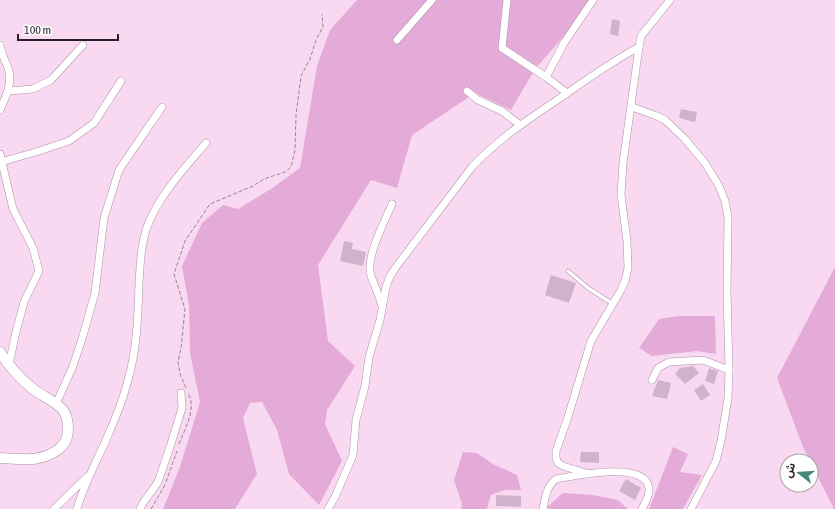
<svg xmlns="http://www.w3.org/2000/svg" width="835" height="509" font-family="'Asap Condensed','Noto Sans Arabic',sans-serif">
  <rect width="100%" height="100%" fill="#f8d9f1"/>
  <!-- green -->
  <g fill="#e4abd8">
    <polygon points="357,0 596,0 535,69 511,110 475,93 412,135 397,188 371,180 318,265 328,341 355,366 327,410 325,424 342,461 319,505 289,474 277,430 262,402 250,403 243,418 257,474 235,509 163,509 180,467 200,402 190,353 189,305 182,266 202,223 223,205 238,209 271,189 300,168 317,66 330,30"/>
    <polygon points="835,267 835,509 834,509 803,447 777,378"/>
    <polygon points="679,316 715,316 716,354 697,351 652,356 639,348 659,319"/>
    <polygon points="673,447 688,454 680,472 702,475 683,509 649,509"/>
    <polygon points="463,452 477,453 493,464 517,475 521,490 504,490 491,495 487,509 461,509 462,504 454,480"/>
    <polygon points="563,493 593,495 618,500 628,509 549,509 547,507"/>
  </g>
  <!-- building -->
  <g fill="#d0b2ca">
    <polygon points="612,19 620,21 618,36 610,34"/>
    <polygon points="681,109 697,112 695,122 679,118"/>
    <polygon points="344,241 353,243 352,249 366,252 363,266 340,261"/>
    <polygon points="551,275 576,283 569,303 545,295"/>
    <polygon points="693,366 699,373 685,384 675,374 680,368"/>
    <polygon points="709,368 718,371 714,384 705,381"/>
    <polygon points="658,380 671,383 667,399 652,396"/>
    <polygon points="703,384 710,395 701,401 694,390"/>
    <polygon points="581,452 599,452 599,463 580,462"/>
    <polygon points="626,479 641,488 635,500 619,491"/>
    <polygon points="496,495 521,496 521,507 496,506"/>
  </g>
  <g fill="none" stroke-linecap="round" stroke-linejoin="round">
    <!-- lane casing -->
    <g stroke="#ae91a8" stroke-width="4.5">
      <polyline id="lane" points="568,271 588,288 613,304"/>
    </g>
    <!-- street casing -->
    <g stroke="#ae91a8" stroke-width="8">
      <g id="street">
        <polyline points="507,0 502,48 546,77"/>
        <polyline points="397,40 432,0"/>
        <path d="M0 45C1 53 4 58 7 65 14 81 6 96 0 110"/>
        <polyline points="8,91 33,89 51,80 83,45"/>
        <polyline points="467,91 478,100 502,111 520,125"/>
        <polyline points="567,93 546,77 564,43 593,0"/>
        <polyline points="632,107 657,116 665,120 684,138 705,163 719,186 725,201 728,217 727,291 729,370 728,398 721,441 716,461 691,509"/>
        <polyline points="0,154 13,209 33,248 39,271 24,302 15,336 9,365"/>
        <polyline points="1,162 39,151 69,141 94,123 121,81"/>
        <path d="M382 306C379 295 375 287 371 276 365 258 384 223 392 204"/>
        <polyline points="652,380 658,368 669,362 703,360 729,370"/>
        <polyline points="56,404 73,366 82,339 95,293 104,218 119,170 162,107"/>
        <polyline points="589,474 563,466 558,463 556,458 556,451 567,420 591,341 621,290 625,281 628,268 627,241 621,195 623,163 639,47 641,36 670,0"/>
        <polyline points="54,509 87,477"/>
        <path d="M77 509C84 484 96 463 106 440 115 420 123 400 128 380 137 349 138 316 139 284 140 265 141 245 147 227 159 195 184 169 206 143"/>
        <polyline points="140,509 143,503 158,482 170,447 182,408 181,393"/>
        <path d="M328 509 335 497 353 455 356 420 365 386 369 357 380 320 386 287 390 276 396 267 472 167C499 138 533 116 566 94 590 77 613 61 639 47"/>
        <path d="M543 509C545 497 547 486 556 479 575 476 645 460 649 488 650 495 645 503 642 509"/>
      </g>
    </g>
    <!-- secondary casing -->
    <g stroke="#ae91a8" stroke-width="11">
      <path id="secondary" d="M0 352C9 366 19 378 33 389 42 396 55 401 63 410 67 415 68 424 68 430 68 438 65 444 59 449 40 463 22 459 0 458"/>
    </g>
    <!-- path -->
    <g stroke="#998394" stroke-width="1" stroke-dasharray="4 2" stroke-linecap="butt">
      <polyline points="186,388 180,374 178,362 181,348 185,309 174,274 185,241 210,204 253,186 264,179 285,172 291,167 295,150 296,115 301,76 310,59 316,40 323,27 322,14"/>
      <path d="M179 444C185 428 197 409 188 393"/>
      <polyline points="166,482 177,451"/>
      <polyline points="151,509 165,485"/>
    </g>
    <!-- lane -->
    <use href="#lane" stroke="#fff" stroke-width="3.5"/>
    <!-- street -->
    <use href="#street" stroke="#fff" stroke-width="7"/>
    <!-- secondary -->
    <use href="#secondary" stroke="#fff" stroke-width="10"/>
  </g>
  <!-- north arrow -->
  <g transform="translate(799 473) rotate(287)"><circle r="19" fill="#ffffff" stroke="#a9a5a8"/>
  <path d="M0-3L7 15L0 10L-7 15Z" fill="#43877b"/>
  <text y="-6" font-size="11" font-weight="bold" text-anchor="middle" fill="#281d26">ش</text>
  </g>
  <!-- scale -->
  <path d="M18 34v6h100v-6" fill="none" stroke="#281d26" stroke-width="2"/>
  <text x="24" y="34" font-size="12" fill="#281d26" stroke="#ffffff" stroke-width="3" paint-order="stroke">100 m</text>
</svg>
